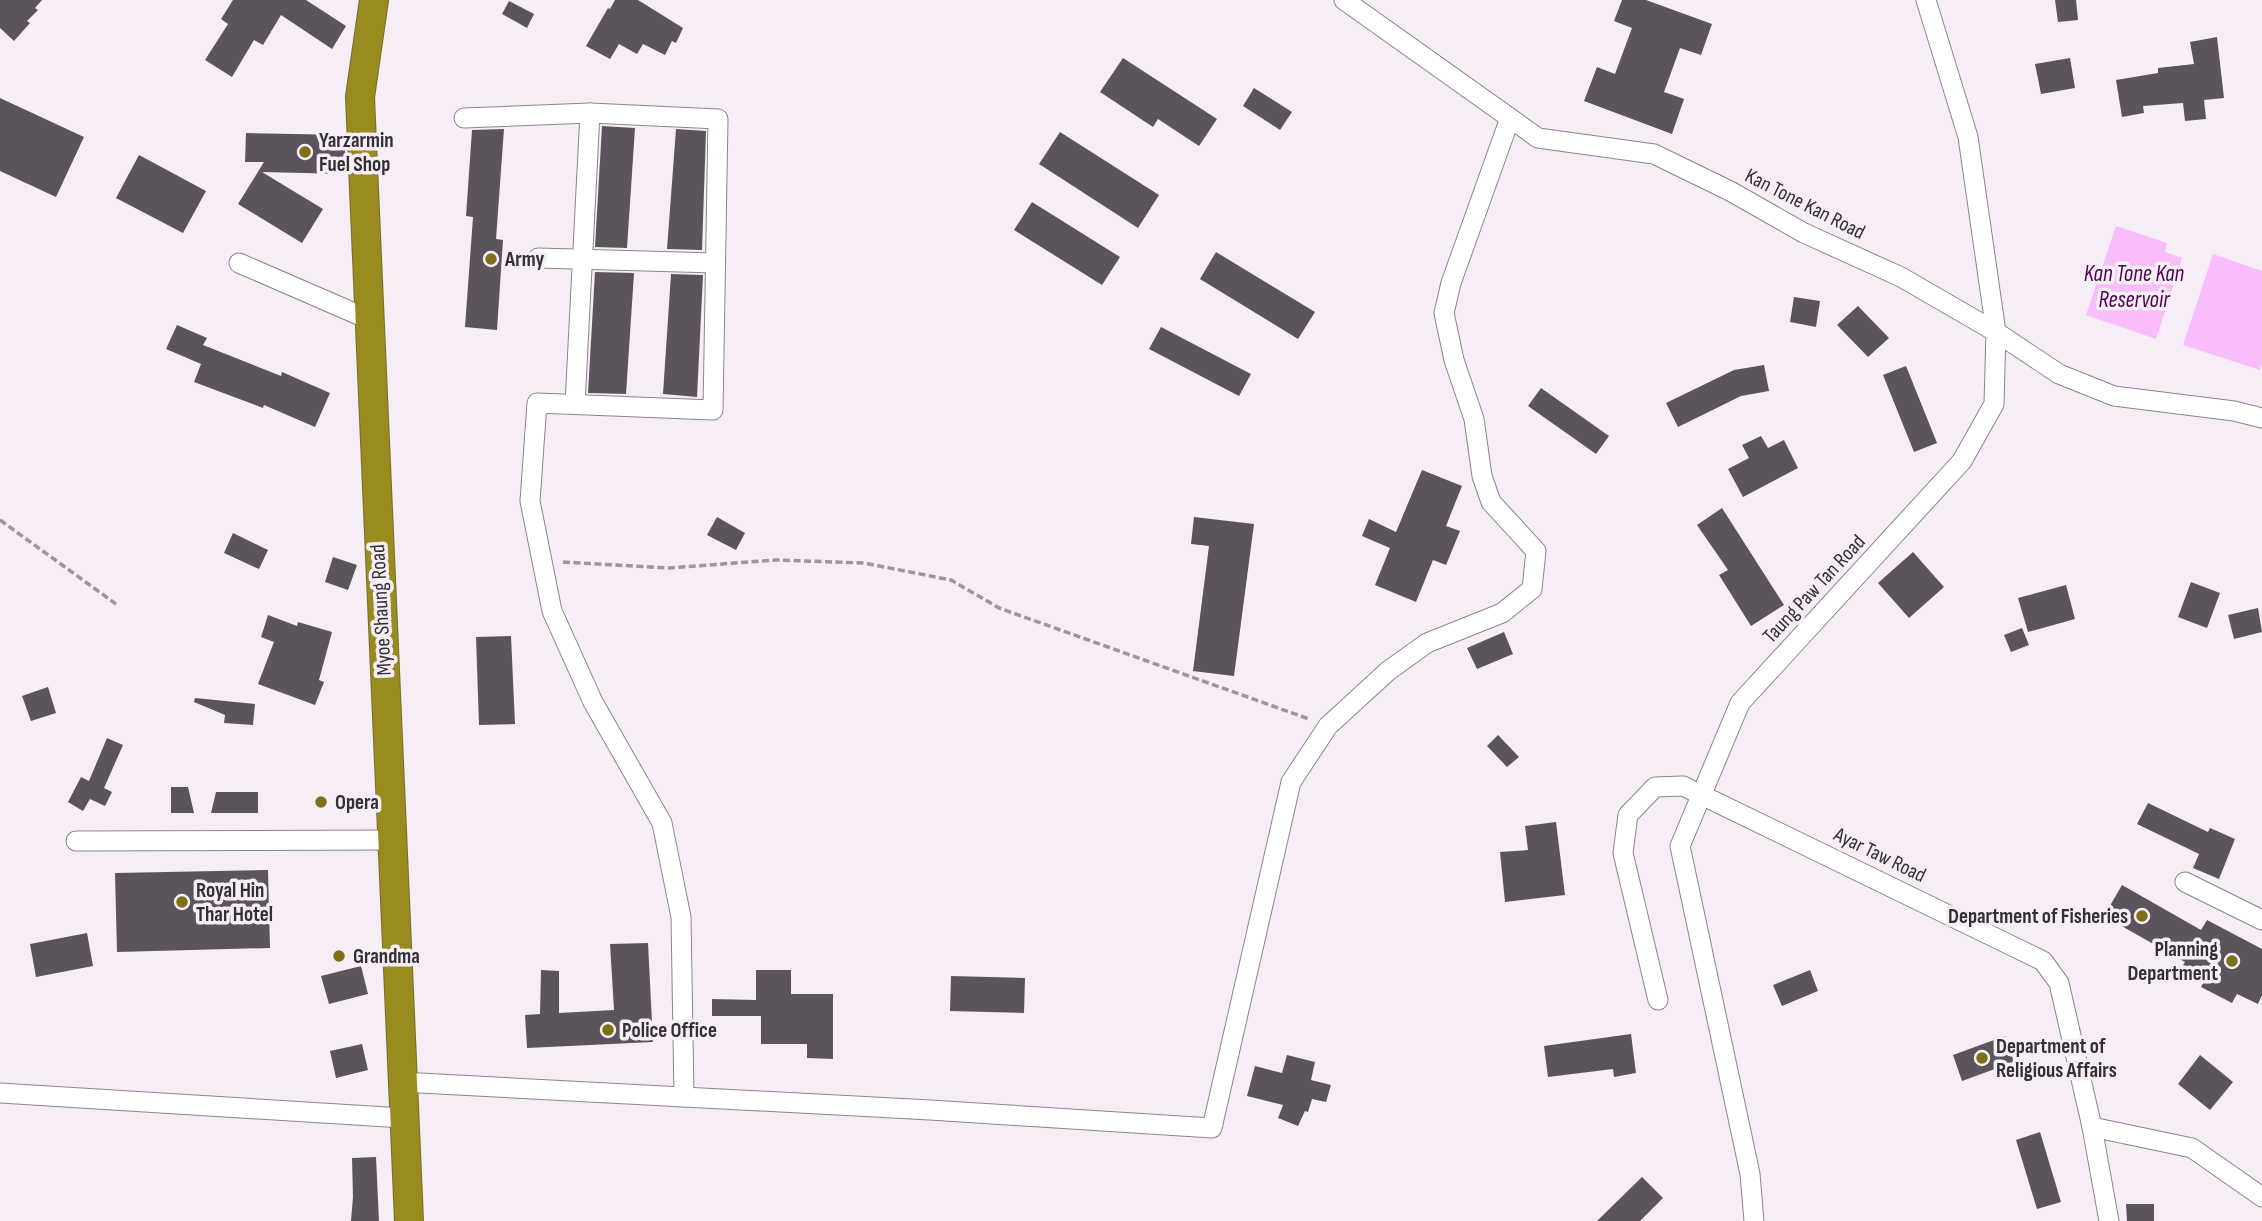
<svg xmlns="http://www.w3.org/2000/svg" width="2262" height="1221" font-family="'Sofia Sans Condensed',sans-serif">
  <rect width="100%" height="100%" fill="#f7edf7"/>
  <!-- water -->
  <g fill="#f8bdfa">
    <polygon points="2116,226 2167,243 2165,252 2182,258 2156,339 2086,315"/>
    <polygon points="2213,254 2262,271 2262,363 2260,370 2183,345"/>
  </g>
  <!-- building -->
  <g fill="#5c545c">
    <polygon points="0,0 42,0 35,8 38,10 27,21 30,23 14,41 0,28"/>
    <polygon points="233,0 306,0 346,26 332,49 281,15 263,45 254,40 232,77 205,60 228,24 221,19"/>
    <polygon points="615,0 638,0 683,28 676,43 672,41 665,55 643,44 637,54 619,44 610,59 586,46 608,8 610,9"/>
    <polygon points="1622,0 1646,0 1712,24 1701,55 1680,48 1664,92 1684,99 1672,134 1584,101 1597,67 1615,74 1632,28 1614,21"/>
    <polygon points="2055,0 2076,0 2078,20 2058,22"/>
    <polygon points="509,1 534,14 527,28 502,14"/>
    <polygon points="2217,37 2224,98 2204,100 2206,119 2185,121 2183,103 2143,106 2144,113 2122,117 2116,80 2158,73 2158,68 2194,64 2190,42"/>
    <polygon points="1123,58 1217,119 1199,146 1158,119 1153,127 1100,92"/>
    <polygon points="2070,58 2075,88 2041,94 2035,64"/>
    <polygon points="1254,88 1292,112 1280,130 1243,106"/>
    <polygon points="0,98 84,137 56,197 0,171"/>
    <polygon points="602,126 635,128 627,248 595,247"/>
    <polygon points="504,129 496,239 503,240 497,330 465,327 473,217 466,216 472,130"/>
    <polygon points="676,129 706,131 702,250 667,249"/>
    <polygon points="1060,132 1159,195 1138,228 1039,164"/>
    <polygon points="246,133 345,135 345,174 262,172 323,209 302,243 238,204 264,162 245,162"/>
    <polygon points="139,155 206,191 183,233 116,198"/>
    <polygon points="1032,202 1120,257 1102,285 1014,230"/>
    <polygon points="1216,252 1315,312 1298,339 1200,279"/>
    <polygon points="595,272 634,273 626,394 588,393"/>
    <polygon points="671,274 703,275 697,397 663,394"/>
    <polygon points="1794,297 1820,301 1816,327 1790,322"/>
    <polygon points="1858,306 1889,338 1868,357 1837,325"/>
    <polygon points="177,325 207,338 203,345 281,376 282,372 330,393 315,427 264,405 263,408 194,382 201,364 166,349"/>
    <polygon points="1161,327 1251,374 1239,396 1149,349"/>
    <polygon points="1764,365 1769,391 1741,396 1678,427 1666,403 1734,370"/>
    <polygon points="1906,366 1937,443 1914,452 1883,375"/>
    <polygon points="1541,388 1609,436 1596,454 1528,406"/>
    <polygon points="1761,436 1768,448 1784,440 1798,468 1743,497 1728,469 1749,458 1742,445"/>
    <polygon points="1422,470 1462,486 1446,526 1460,531 1446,565 1433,560 1416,602 1375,585 1390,548 1362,536 1369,519 1396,532"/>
    <polygon points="1722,508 1784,605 1751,626 1719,575 1728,570 1697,525"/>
    <polygon points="717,517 745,533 736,550 707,535"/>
    <polygon points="1194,517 1254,524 1234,676 1193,671 1209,546 1191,544"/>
    <polygon points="233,533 268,550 259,569 224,553"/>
    <polygon points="1913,552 1944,587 1909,618 1878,583"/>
    <polygon points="333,557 357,565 348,590 325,582"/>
    <polygon points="2191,582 2220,593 2207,628 2178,617"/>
    <polygon points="2066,585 2075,619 2028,632 2018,598"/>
    <polygon points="2258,608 2262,632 2234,639 2228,615"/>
    <polygon points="268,615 297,626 298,622 332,632 319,680 324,682 315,705 258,684 274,642 261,637"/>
    <polygon points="2022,628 2029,645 2011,652 2004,635"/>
    <polygon points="1504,632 1513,654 1477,669 1467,648"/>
    <polygon points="511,636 515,724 479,725 476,637"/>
    <polygon points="48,687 56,713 31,721 22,696"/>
    <polygon points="195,698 255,704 253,725 224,723 225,715 194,702"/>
    <polygon points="1498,735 1519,757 1507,767 1487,746"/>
    <polygon points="107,738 123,745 104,788 112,792 105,806 90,799 83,811 68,802 81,777 89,781"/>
    <polygon points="171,787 188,787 194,813 171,813"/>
    <polygon points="216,792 258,792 258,813 211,813"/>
    <polygon points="2148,803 2208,832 2210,828 2235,839 2219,879 2193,868 2199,854 2137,824"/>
    <polygon points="1556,822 1565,895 1505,902 1500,852 1528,850 1525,826"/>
    <polygon points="268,870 270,948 117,952 115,873"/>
    <polygon points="2122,885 2201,930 2207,920 2262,949 2262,995 2258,1004 2237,994 2232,1003 2201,987 2206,978 2183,965 2185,962 2104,916"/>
    <polygon points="87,933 93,966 36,977 30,944"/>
    <polygon points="648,943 653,1042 527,1048 525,1015 540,1014 541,970 559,971 559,1013 614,1010 610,944"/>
    <polygon points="361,966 368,994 329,1004 321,976"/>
    <polygon points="756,970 791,970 791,994 833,994 833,1059 807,1058 807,1044 761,1044 761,1016 712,1016 712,999 756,1000"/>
    <polygon points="1810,970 1818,991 1782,1006 1773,985"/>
    <polygon points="951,976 1025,978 1024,1013 950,1011"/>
    <polygon points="1631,1034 1636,1073 1614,1077 1613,1069 1548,1077 1544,1046"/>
    <polygon points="2005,1036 2014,1062 1962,1081 1953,1055"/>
    <polygon points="362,1044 368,1070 336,1078 330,1051"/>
    <polygon points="1287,1055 1315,1062 1311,1080 1331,1085 1326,1102 1312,1099 1308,1112 1305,1111 1298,1126 1278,1118 1283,1105 1247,1096 1255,1066 1282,1073"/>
    <polygon points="2200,1055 2233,1082 2210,1110 2178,1084"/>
    <polygon points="2040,1132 2061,1202 2037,1209 2016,1140"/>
    <polygon points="376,1157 379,1221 351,1221 353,1197 352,1158"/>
    <polygon points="1642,1177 1663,1198 1640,1221 1597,1221"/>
    <polygon points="2126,1204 2154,1204 2154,1221 2127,1221"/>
  </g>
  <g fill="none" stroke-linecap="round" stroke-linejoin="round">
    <!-- minor casing -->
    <g stroke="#8c848c" stroke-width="21">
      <g id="minor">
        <polyline points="1344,0 1538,138 1654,154 1730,191 1804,233 1901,277 1996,332 2059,374 2114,396 2234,411 2262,418"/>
        <polyline points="464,118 590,113 718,119 713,410 537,403 530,501 552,611 593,702 662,823 681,917 684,1097"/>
        <polyline points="538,258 715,263"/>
        <polyline points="239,263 368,319"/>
        <polyline points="575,404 590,113"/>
        <polyline points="76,841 391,840"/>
        <polyline points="2185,882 2262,920"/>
        <polyline points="1658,1000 1623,853 1628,815 1655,787 1683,786 2043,961 2059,983 2092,1127 2109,1221"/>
        <polyline points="401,1082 930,1110 1212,1128 1291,782 1328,726 1388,671 1427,643 1502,613 1532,589 1536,551 1491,502 1482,476 1474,419 1454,360 1444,313 1451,283 1510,118"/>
        <polyline points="0,1093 403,1118"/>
        <polyline points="2092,1127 2192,1148 2262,1197"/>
        <polyline points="1754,1221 1750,1174 1680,846 1740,703 1962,461 1994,404 1996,332 1968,137 1926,0"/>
      </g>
    </g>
    <!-- highway casing -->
    <g stroke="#756c26" stroke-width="30">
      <polyline id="highway" points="374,0 360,97 409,1221"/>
    </g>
    <!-- path -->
    <g stroke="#9c959c" stroke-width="3.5" stroke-dasharray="7 3.5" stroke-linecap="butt">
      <polyline points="0,520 116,604"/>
      <polyline points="563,562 668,568 776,560 864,563 951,580 999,608 1309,719"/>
    </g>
    <!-- minor -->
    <use href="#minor" stroke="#fff" stroke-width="19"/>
    <!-- highway -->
    <use href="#highway" stroke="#988c1f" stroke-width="28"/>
  </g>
  <!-- markers -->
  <g fill="#7d7213" stroke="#f7edf7" stroke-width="2.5">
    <circle cx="305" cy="152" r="7"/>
    <circle cx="491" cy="259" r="7"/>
    <circle cx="321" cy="802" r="7"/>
    <circle cx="182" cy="902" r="7"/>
    <circle cx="2142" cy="916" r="7"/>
    <circle cx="339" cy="956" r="7"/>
    <circle cx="2232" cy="961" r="7"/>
    <circle cx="608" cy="1030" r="7"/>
    <circle cx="1982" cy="1058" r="7"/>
  </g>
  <g text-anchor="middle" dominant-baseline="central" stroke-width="7" stroke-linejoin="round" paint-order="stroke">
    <!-- poi labels -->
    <g font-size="21" font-weight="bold" fill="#333033" stroke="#f7edf7" text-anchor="start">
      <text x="319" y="140">Yarzarmin<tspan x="319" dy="24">Fuel Shop</tspan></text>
      <text x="505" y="259">Army</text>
      <text x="335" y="802">Opera</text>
      <text x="196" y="890">Royal Hin<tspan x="196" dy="24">Thar Hotel</tspan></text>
      <text x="2128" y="916" text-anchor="end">Department of Fisheries</text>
      <text x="2218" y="949" text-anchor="end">Planning<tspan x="2218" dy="24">Department</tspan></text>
      <text x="353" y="956">Grandma</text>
      <text x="622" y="1030">Police Office</text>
      <text x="1996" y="1046">Department of<tspan x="1996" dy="24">Religious Affairs</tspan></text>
    </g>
    <!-- street labels -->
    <g font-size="21" fill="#333033" stroke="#f7edf7">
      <text transform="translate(1805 204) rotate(27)">Kan Tone Kan Road</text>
      <text transform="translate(1814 589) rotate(-47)">Taung Paw Tan Road</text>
      <text transform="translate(381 610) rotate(-93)">Myoe Shaung Road</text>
      <text transform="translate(1880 855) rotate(26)">Ayar Taw Road</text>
    </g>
    <!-- water labels -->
    <g font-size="23" font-style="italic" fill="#4a034f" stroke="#f7edf7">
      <text x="2134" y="274">Kan Tone Kan<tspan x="2134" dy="26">Reservoir</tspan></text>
    </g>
  </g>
</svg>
